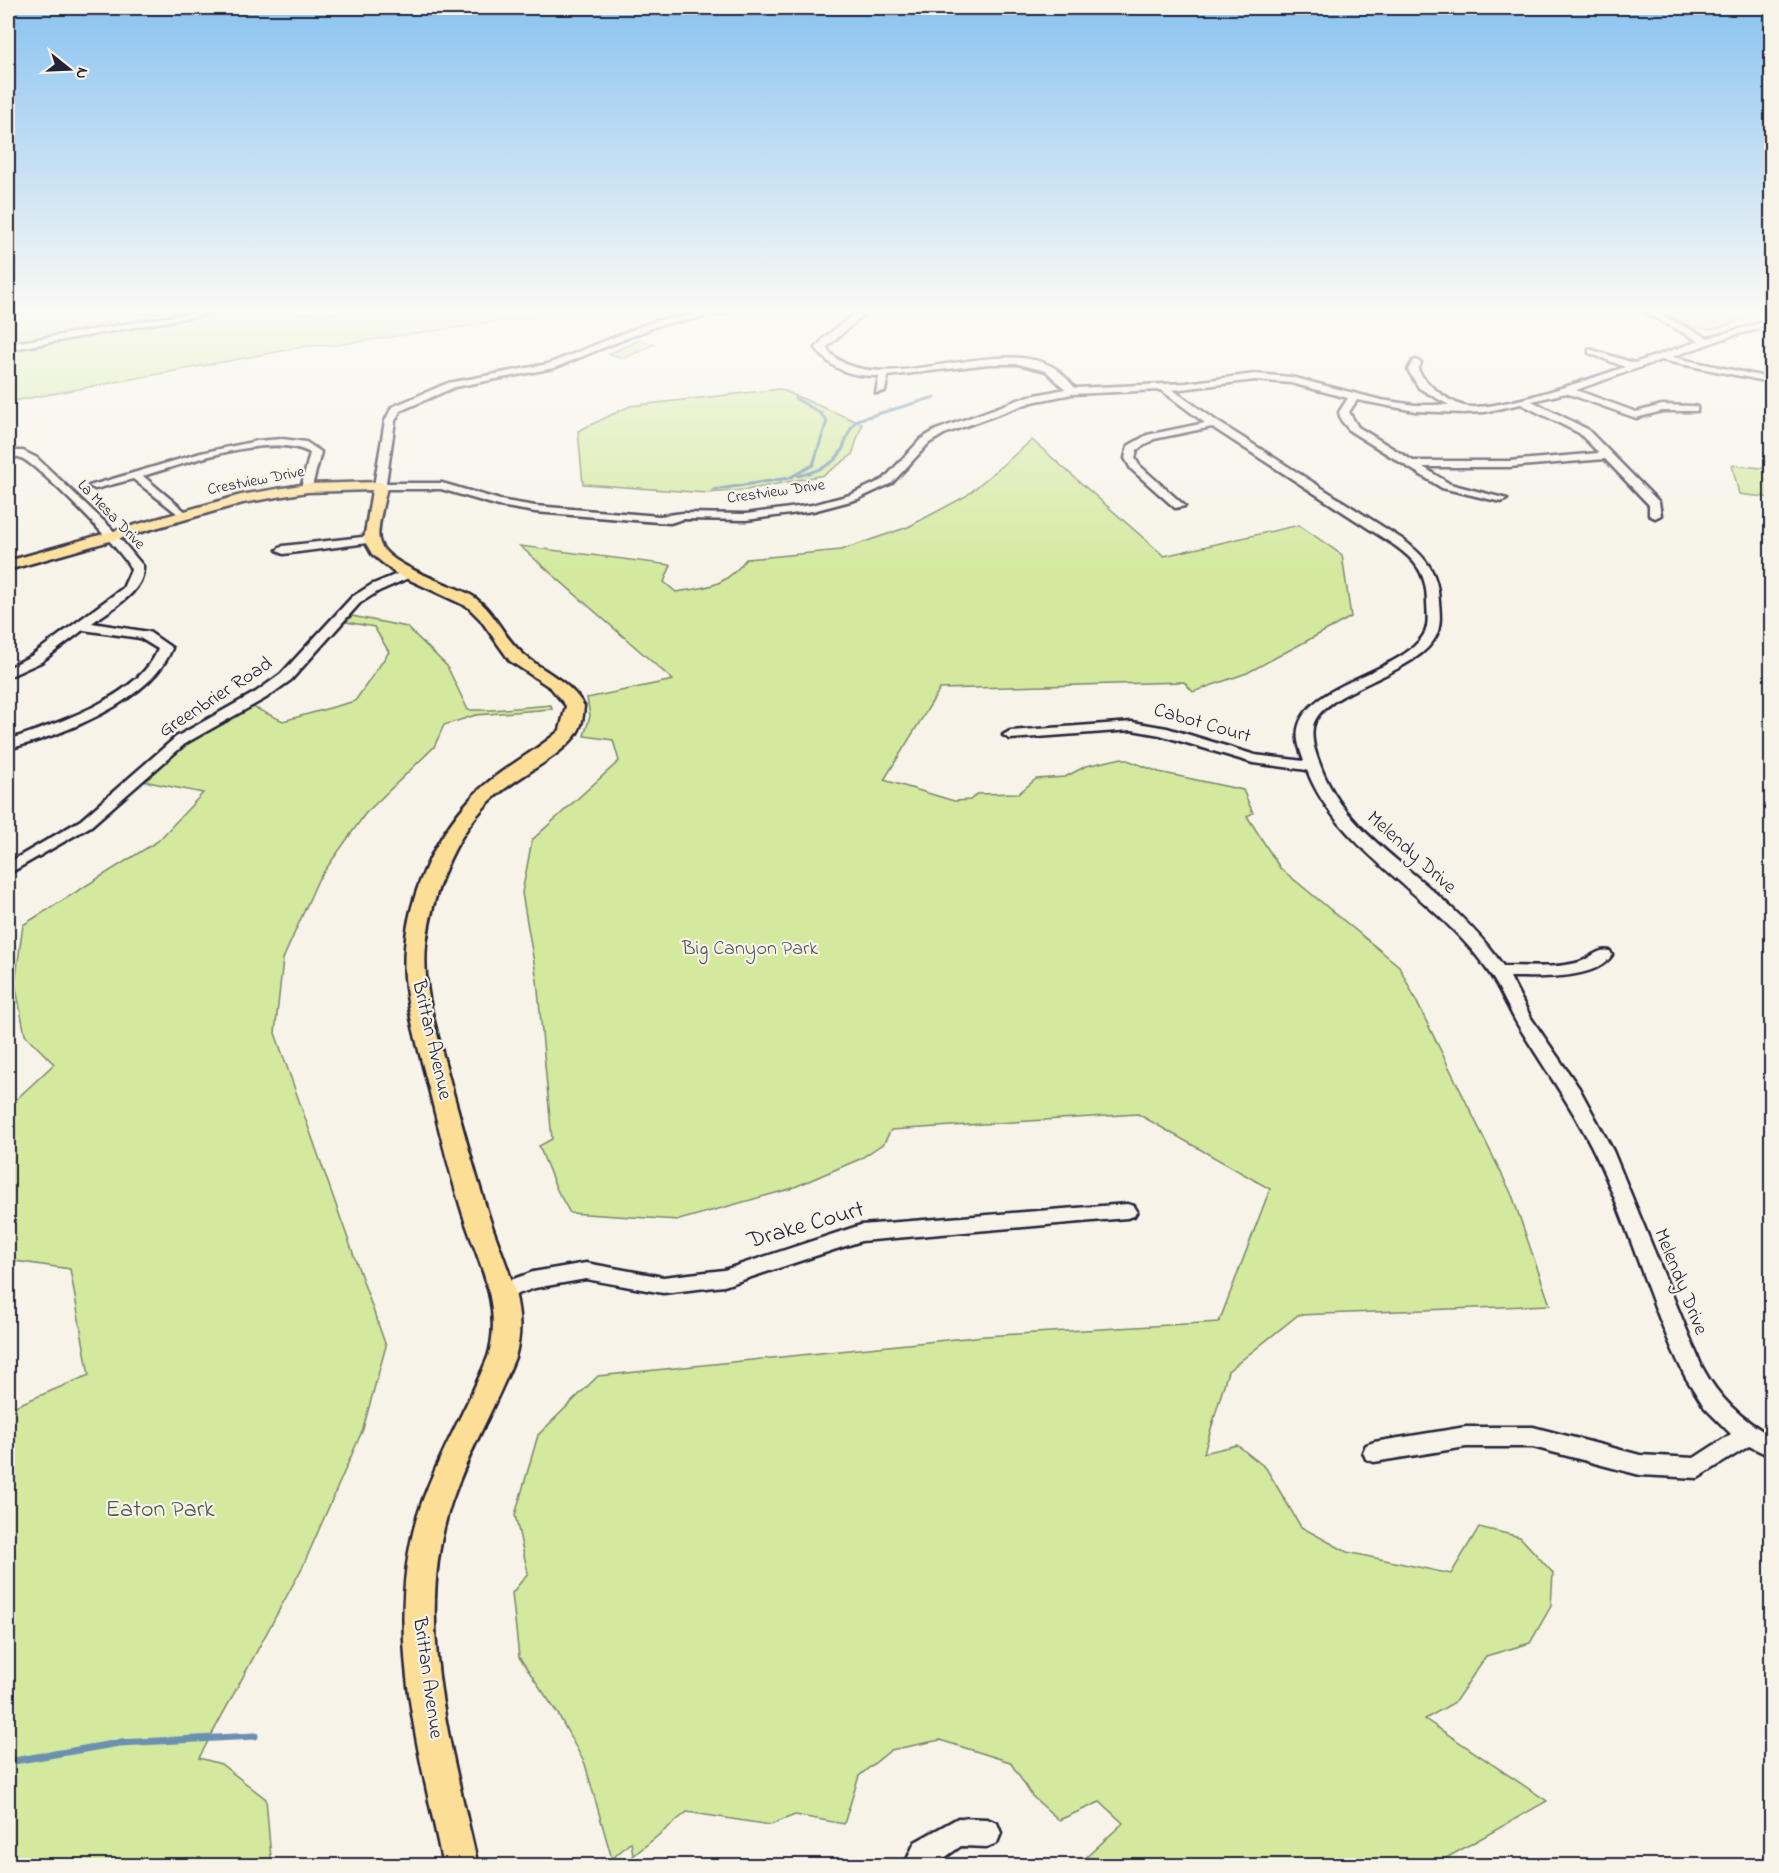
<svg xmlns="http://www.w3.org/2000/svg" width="1779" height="1873" font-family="'Indie Flower',sans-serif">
  <rect width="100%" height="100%" fill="#f7f3e8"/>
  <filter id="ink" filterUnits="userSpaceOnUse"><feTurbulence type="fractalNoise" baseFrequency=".0167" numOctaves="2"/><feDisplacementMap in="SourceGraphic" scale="12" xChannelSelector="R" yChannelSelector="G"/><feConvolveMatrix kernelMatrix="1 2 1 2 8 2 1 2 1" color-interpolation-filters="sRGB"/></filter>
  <g filter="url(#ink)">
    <!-- green -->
    <g fill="#d2e99e" stroke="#7a866c" stroke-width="1.5">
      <polygon points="8,313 557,313 335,345 308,346 8,402"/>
      <path d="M1665 313H1754C1710 334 1708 335 1665 313Z"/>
      <polygon points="639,340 655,344 625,358 609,354"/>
      <polygon points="780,389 862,424 852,455 824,475 746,490 707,493 583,484 578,431 630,406"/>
      <path d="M1032 440 1164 556 1299 525 1342 555 1351 617 1247 673 1193 692 1184 682 940 689 884 780 954 801 970 800 977 794 1019 793 1036 779 1065 777 1086 766 1122 758 1159 772 1243 790 1253 813 1247 816 1280 868 1399 966 1512 1195 1550 1305 1298 1315 1228 1371 1204 1453 1237 1445 1266 1468 1301 1527 1347 1552 1451 1574 1479 1527 1520 1537 1553 1573 1551 1606 1530 1643 1486 1656 1455 1702 1425 1719 1547 1801 1434 1865H1078L1123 1823 1100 1802 1059 1820 1032 1796 1010 1762 940 1740 891 1750 859 1776 844 1824 795 1815 770 1825 687 1812 633 1856 631 1842 612 1859 585 1764 558 1714 519 1657 512 1593 528 1573 515 1515 538 1435 598 1376 985 1336 1219 1322 1270 1189 1138 1114 891 1130 884 1143 860 1159 790 1189 679 1220 570 1213 557 1190 539 1146 552 1139 537 980 522 893 532 840 619 761 613 740 584 736 590 716 587 698 673 680 520 546 671 565 664 582 676 592C709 587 725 587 746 559L841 550 908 527 966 496Z"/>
      <polygon points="1732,465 1771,469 1771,498 1739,494"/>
      <polygon points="352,616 407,627 447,666 468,710 492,710 551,705 552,709 476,715 444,725 434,747 365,814 318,880 283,959 275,1033 386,1346 363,1429 303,1566 199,1758 221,1764 266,1799 271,1858 276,1865 8,1865 8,1409 89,1375 70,1269 8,1260 8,1107 54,1064 25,1035 15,983 23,925 158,841 203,793 143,781 192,739 253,707 283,721 355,701 389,652 374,627 346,622"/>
    </g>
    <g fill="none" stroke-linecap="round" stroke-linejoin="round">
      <!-- stream-far1 -->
      <g stroke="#6c90b1" stroke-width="3">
        <path d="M798 476C814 472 834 466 842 450 847 439 848 429 857 420L935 397"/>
        <polyline points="713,490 789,478 813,465 827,421 820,413 795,398"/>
      </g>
      <!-- stream -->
      <polyline stroke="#6c90b1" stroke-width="7" points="8,1762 119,1743 255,1736"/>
      <!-- minor casing -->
      <g stroke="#22223b" stroke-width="5">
        <g id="minor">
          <polygon points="192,313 212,313 8,350 8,344"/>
          <path d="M706 313H727L659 325 554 368 455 387 400 411 395 421 386 483H442L500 500 535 506 659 516 683 513 746 514 812 505 850 495 884 479 921 439 936 430 1026 397 1065 389 1046 371 1018 364H990L888 376 885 391 876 393 879 376C850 376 833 371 816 348L824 338 855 313H865L826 348C867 404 991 335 1051 366 1061 371 1068 380 1075 388L1186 383 1255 374 1291 377 1381 400 1415 405H1449L1419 388 1408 370 1413 361 1416 360 1421 363 1418 370C1427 385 1447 401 1464 406 1494 413 1593 378 1625 367L1589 353V349L1634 363 1699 341 1646 313H1657L1708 338 1772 320V326L1734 335 1672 357 1770 378V382L1661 360 1576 390 1636 412 1662 405 1693 406 1697 407V411H1662L1636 418 1566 393 1532 401 1587 429 1659 502 1661 515 1655 518 1649 515V505L1605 459 1509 467H1423L1450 484 1507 499 1501 502 1442 488 1350 431 1341 420 1339 412 1348 398 1291 383 1255 380 1173 390 1218 422 1402 539C1426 557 1438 572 1439 602 1440 613 1441 624 1437 634 1420 675 1320 689 1313 727 1311 740 1315 751 1319 762 1340 824 1397 857 1442 899 1465 920 1486 941 1503 966 1528 966 1556 969 1580 962 1591 958 1598 948 1610 951L1612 955C1595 981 1537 977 1510 977L1531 1018 1579 1088 1613 1151 1702 1367C1718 1397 1741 1420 1772 1436V1457L1749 1446 1698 1478 1640 1475 1533 1447H1466L1374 1462 1366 1459 1363 1452 1366 1445 1374 1442 1466 1427H1533L1640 1455 1694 1458 1731 1434 1705 1408 1686 1378C1653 1313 1634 1242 1605 1175 1582 1121 1552 1080 1521 1030 1509 1011 1501 989 1488 971 1439 898 1337 851 1307 770L1253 763 1160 735 1132 730 1010 739 1003 735 1010 731 1132 722 1167 728 1255 755 1304 761C1300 750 1295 737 1299 725 1313 682 1399 673 1423 636 1430 626 1427 611 1427 600 1426 572 1415 560 1394 545L1212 427 1154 439 1137 450 1135 458 1139 465 1185 506 1175 508 1131 469 1125 458 1128 446 1147 435 1205 423 1161 390 1072 394 1032 402 944 434 929 443 892 483 858 499 813 511 746 520 683 519 670 523 535 512 499 506 441 489H380L374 486 385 421 392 407 448 383 548 364 654 321ZM1357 400 1415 411 1464 413 1484 412 1521 404 1579 433 1599 453 1509 461H1413L1358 427 1349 412Z"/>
          <path d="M282 439 306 442 321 452 311 490 301 488 310 453C271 431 185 464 143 476L187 513 189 515 183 518 133 479 95 489 89 486 201 453 257 441Z"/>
          <path d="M8 451H23L37 458 111 528 143 566C145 593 110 609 92 623L149 632 172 648C152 701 60 736 8 749V740C53 725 140 697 158 649L140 638 83 630 41 662 8 677V668L31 656 123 588 131 570C129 556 35 462 21 458 18 456 12 457 8 457Z"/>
          <polygon points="371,536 375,538 375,542 283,554 277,550 283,546"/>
          <polygon points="409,569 413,570 413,576 379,591 360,603 291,680 266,698 186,743 91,826 8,874 8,863 81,820 176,737 256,692 281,674 352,597 371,585"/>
          <polygon points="1127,1204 1134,1206 1137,1211 1134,1216 1127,1218 861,1241 724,1286 663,1293 586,1279 535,1288 504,1299 497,1297 494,1291 497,1285 533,1272 586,1263 663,1277 724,1270 861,1225"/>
          <polygon points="958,1818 987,1819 997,1823 1001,1833 997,1843 987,1847 961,1846 933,1866 904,1866 915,1842"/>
        </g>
      </g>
      <!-- major casing -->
      <g stroke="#22223b" stroke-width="5">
        <path id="major" d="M380 482 387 486C385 499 376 529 379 540 383 564 447 583 467 593 494 607 500 634 522 653 543 672 569 680 584 706 583 717 582 727 575 736 554 762 514 777 489 802 452 839 432 894 426 945 422 989 437 1032 448 1074 461 1122 474 1170 489 1217 504 1264 530 1307 515 1357 496 1406 468 1452 451 1503 412 1622 452 1748 478 1866H443C419 1748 380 1621 422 1502 440 1452 468 1406 488 1357 503 1308 480 1266 465 1221 451 1178 440 1133 429 1089 420 1053 408 1016 405 978 400 913 429 843 473 796 499 769 533 754 560 730L566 706 551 688 510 661 480 619 468 607 395 573 372 554 364 540 372 490 307 492 243 503 8 570V561L241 495 307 484Z"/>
      </g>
      <!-- minor -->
      <use href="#minor" fill="#f7f3e8" fill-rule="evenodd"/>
      <!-- major -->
      <use href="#major" fill="#fdde96" fill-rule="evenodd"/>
    </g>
  </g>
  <!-- sky -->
  <linearGradient id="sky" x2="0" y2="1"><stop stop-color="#8ac3f1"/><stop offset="0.54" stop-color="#fbfaf5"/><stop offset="1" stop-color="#fbfaf5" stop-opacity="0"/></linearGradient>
  <rect width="1779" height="575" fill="url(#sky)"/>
  <g text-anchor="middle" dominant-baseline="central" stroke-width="4.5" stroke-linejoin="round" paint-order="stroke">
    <!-- far-street labels -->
    <g font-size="16" fill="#22223b" stroke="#f7f3e8">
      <text transform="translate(256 481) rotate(-11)">Crestview Drive</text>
      <text transform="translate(776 492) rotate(-8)">Crestview Drive</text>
      <text transform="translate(111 515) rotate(46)">La Mesa Drive</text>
    </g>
    <!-- street labels -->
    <g font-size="20" fill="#22223b" stroke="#f7f3e8">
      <text transform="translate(216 698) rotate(-33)">Greenbrier Road</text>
      <text transform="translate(1202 724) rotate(16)">Cabot Court</text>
      <text transform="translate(1411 853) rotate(42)">Melendy Drive</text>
      <text transform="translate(431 1040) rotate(77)">Brittan Avenue</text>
      <text transform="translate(1680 1282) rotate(68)">Melendy Drive</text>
      <text transform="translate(427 1678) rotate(82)">Brittan Avenue</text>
    </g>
    <!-- park labels -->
    <g font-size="20" fill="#4e5454" stroke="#f7f3e8">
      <text x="750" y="949">Big Canyon Park</text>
    </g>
    <!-- near-street labels -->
    <g font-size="24" fill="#22223b" stroke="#f7f3e8">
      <text transform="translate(806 1226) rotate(-16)">Drake Court</text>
    </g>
    <!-- near-park labels -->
    <g font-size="24" fill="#4e5454" stroke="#f7f3e8">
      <text x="160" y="1510">Eaton Park</text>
    </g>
  </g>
  <!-- margin -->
  <rect width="1779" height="1873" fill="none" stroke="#f7f3e8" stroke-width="30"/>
  <rect x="15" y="15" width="1749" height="1843" fill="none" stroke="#22223b" stroke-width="2" filter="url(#ink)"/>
  <!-- north arrow -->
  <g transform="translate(69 69) rotate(108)" stroke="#f7f3e8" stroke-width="4.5" paint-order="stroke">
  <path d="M0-4.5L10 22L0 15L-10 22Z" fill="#22223b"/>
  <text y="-9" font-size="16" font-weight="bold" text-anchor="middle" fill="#22223b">N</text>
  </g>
</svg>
